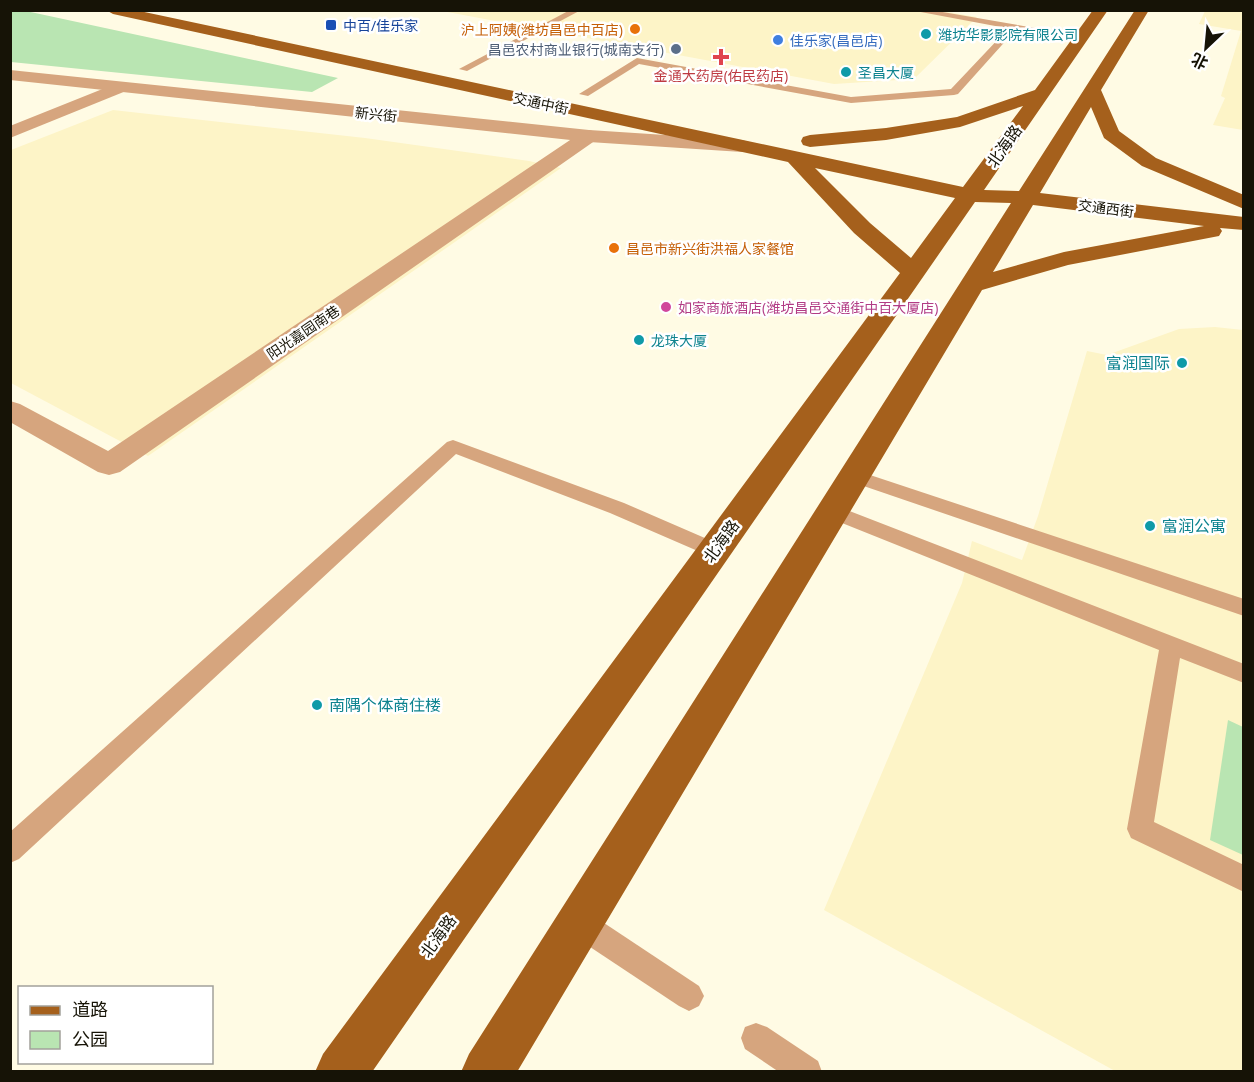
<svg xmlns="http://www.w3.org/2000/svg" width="1254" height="1082" font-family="'Open Sans','Noto Sans SC',sans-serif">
  <rect width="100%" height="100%" fill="#fffbe4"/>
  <!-- built -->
  <g fill="#fdf4c7">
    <polygon points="936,10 977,17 914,79 834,84 442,11"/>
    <polygon points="1205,11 1243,11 1243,130 1213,125 1225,98 1221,96 1241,31 1199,24"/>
    <polygon points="113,110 365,138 529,161 561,168 148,456 11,383 11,150"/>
    <polygon points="1215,327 1243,330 1243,1071 1115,1071 824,910 962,583 972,541 1022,560 1038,516 1087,351 1107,355 1179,329"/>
  </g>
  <!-- green -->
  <g fill="#b9e5b2">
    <polygon points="10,11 26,11 338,78 312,92 11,62"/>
    <polygon points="1228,720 1243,727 1243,855 1210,840"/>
  </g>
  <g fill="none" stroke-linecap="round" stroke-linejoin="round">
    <!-- service -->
    <g fill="#d6a57e" fill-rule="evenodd">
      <polygon points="570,10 581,10 467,71 459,69"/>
      <polygon points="910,10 931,10 1081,36 1085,39 1081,42"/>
      <polygon points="1003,34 1010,36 958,94 954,95 851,103 639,64 588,96 579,94 637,58 851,97 951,89"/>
      <polygon points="453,440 624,503 721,545 724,550 721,555 714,558 707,555 610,513 456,454 19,859 10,863 10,832 447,442"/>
      <polygon points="855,470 1244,599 1244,616 849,481 846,476 849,471"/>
      <polygon points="834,505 1244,664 1244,683 1180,658 1154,822 1244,865 1244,892 1131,838 1127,829 1159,650 827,517 825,512 827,507"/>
      <polygon points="579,909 589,913 699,986 704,996 699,1006 689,1011 679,1006 569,933 565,923 569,913"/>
      <polygon points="756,1023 767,1027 818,1061 822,1072 779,1072 745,1049 741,1038 745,1027"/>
    </g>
    <!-- minor -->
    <g fill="#d6a57e" fill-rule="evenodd">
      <polygon points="120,82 128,87 126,91 10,138 10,126"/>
      <polygon points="589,130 596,132 598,136 596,140 120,472 109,475 98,472 10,422 10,401 20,404 108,451 582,132"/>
    </g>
    <!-- tertiary -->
    <polygon fill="#d6a57e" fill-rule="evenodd" points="10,70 589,130 742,140 749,142 751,146 749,150 742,152 589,142 10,80"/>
    <!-- primary -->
    <path fill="#a5601c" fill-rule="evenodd" d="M106 10H135L963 187 1023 106 960 127 886 140 810 147 803 145 801 141 803 137 810 135 886 128 957 117 1035 90 1093 10H1108L984 190 1019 191 1135 10H1149L1101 90 1119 131 1156 158 1244 195V209L1142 166 1104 138 1091 107 1040 193 1244 217V230L1220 228 1222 231 1219 236 1068 265 982 290 517 1072H461L469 1054 1011 203 975 202 372 1072H315L323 1054 900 273 854 233 788 162 113 14ZM815 168 955 198 911 258 870 223ZM1033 205 1204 226 1064 252 993 272Z"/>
  </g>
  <!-- markers -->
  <rect fill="#1a4fb4" stroke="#fff" stroke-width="2" x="325" y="19" width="12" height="12" rx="3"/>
  <g fill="#e8710a" stroke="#fff" stroke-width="2">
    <circle cx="635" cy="29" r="6"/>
    <circle cx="614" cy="248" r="6"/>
  </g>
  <g fill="#0f9aa8" stroke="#fff" stroke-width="2">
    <circle cx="926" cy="34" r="6"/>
    <circle cx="846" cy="72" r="6"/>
    <circle cx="639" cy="340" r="6"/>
    <circle cx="1182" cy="363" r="6"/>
    <circle cx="1150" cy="526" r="6"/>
    <circle cx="317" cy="705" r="6"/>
  </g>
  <circle fill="#3f7fe0" stroke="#fff" stroke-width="2" cx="778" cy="40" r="6"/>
  <circle fill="#5c6f8a" stroke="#fff" stroke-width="2" cx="676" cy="49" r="6"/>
  <path fill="#e0444e" stroke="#fff" stroke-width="2" d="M718 48h6v6h6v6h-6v6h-6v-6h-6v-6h6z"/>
  <circle fill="#d1479c" stroke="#fff" stroke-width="2" cx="666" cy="307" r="6"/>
  <g text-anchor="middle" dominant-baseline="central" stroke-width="5" stroke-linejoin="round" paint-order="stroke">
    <!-- far-transit labels -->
    <g font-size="14" fill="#164399" stroke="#fff" text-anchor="start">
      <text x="343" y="25">中百/佳乐家</text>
    </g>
    <!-- far-food labels -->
    <g font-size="14" fill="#c56008" stroke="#fff" text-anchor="end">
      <text x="623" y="29">沪上阿姨(潍坊昌邑中百店)</text>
      <text x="626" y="248" text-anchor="start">昌邑市新兴街洪福人家餐馆</text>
    </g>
    <!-- far-culture labels -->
    <g font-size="14" fill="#0d838f" stroke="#fff" text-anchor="start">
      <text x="938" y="34">潍坊华影影院有限公司</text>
      <text x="858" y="72">圣昌大厦</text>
      <text x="651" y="340">龙珠大厦</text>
    </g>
    <!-- far-shop labels -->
    <g font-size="14" fill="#366cbe" stroke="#fff" text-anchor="start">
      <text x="790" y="40">佳乐家(昌邑店)</text>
    </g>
    <!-- far-service labels -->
    <g font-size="14" fill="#4e5e75" stroke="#fff" text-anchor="end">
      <text x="664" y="49">昌邑农村商业银行(城南支行)</text>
    </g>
    <!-- far-health labels -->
    <g font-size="14" fill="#be3a42" stroke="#fff">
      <text x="721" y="75">金通大药房(佑民药店)</text>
    </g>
    <!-- far-street labels -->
    <g font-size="14" fill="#161306" stroke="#fff">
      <text transform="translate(541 103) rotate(12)">交通中街</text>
      <text transform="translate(376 114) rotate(6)">新兴街</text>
      <text transform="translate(1106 208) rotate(7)">交通西街</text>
      <text transform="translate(303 332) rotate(-34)">阳光嘉园南巷</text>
    </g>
    <!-- far-hotel labels -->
    <g font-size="14" fill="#b23c85" stroke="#fff" text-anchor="start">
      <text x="678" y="307">如家商旅酒店(潍坊昌邑交通街中百大厦店)</text>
    </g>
    <!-- street labels -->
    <g font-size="16" fill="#161306" stroke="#fff">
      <text transform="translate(1004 146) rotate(-55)">北海路</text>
      <text transform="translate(721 541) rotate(-54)">北海路</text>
      <text transform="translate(438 936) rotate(-54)">北海路</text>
    </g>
    <!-- culture labels -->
    <g font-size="16" fill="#0d838f" stroke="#fff" text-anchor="start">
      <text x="1170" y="363" text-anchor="end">富润国际</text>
      <text x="1162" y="526">富润公寓</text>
      <text x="329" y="705">南隅个体商住楼</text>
    </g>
  </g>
  <!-- border -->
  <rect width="1254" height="1082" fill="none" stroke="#161306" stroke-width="24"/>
  <!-- legend -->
  <rect x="18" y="986" width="195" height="78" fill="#ffffff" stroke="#a2a19b" stroke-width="1.5"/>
  <rect x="30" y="1006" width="30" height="9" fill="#a5601c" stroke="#a2a19b" stroke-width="1.5"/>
  <text x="72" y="1016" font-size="18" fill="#161306">道路</text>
  <rect x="30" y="1031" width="30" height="18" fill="#b9e5b2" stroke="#a2a19b" stroke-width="1.5"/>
  <text x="72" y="1046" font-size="18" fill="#161306">公园</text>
  <!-- north arrow -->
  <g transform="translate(1206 48) rotate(206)" stroke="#ffffff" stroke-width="4.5" paint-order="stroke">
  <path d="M0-4.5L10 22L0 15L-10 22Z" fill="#161306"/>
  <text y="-9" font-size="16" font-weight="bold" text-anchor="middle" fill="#161306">北</text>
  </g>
</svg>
